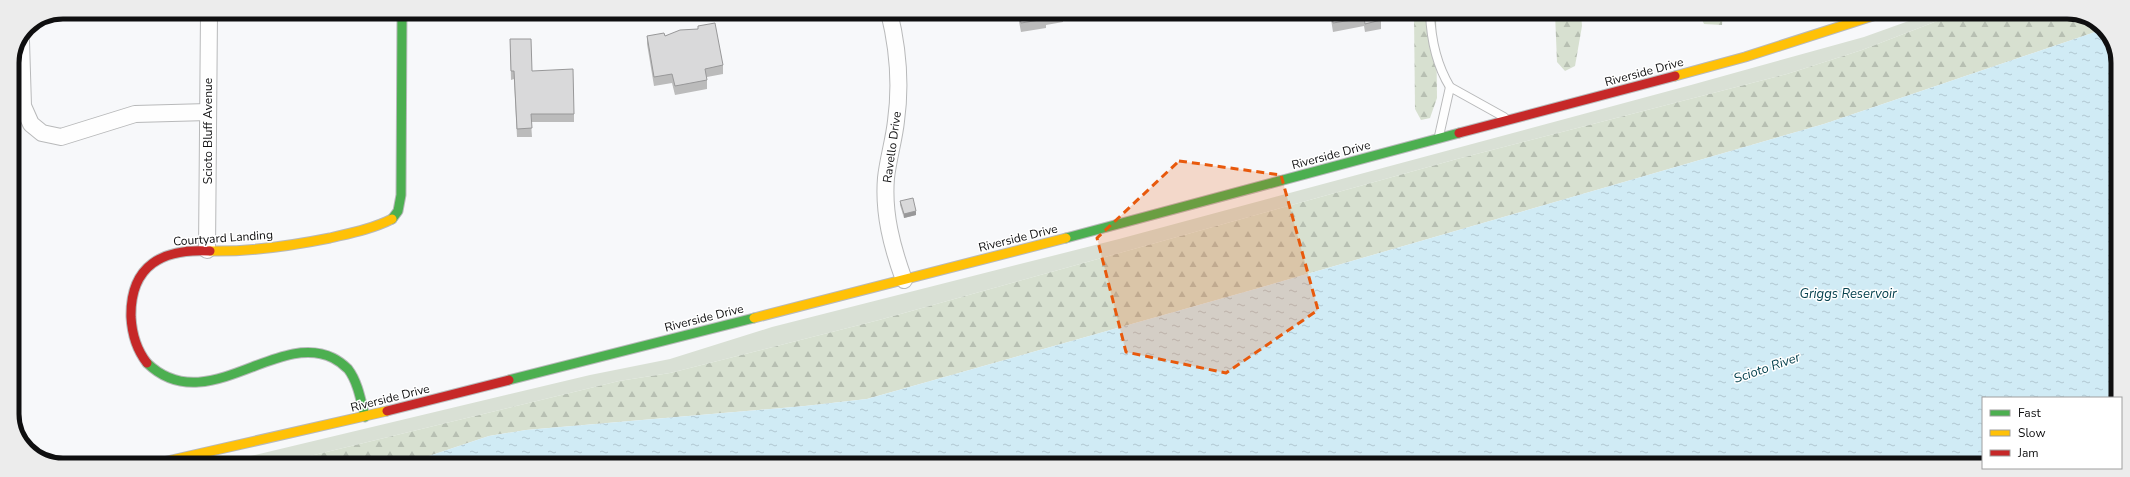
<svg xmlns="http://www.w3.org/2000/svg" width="2130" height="477" font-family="'Nunito Sans',sans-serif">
  <defs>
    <pattern id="forest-firs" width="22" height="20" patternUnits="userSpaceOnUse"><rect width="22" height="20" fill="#d7e0d0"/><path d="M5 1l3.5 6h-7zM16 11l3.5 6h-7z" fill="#b7bfb2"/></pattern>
    <pattern id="water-ripples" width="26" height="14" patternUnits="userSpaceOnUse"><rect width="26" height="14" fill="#d0ebf5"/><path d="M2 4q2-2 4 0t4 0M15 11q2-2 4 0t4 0" fill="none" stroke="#b1c8d1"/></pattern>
  </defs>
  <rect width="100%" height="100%" fill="#f7f8fa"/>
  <!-- grass -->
  <polygon fill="#d9e0d5" points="1931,13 1958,13 1862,50 1787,74 1457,159 879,320 670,373 619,381 277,464 217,464 590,375 670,359 772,327 1119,239 1691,85 1864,37"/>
  <!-- forest -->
  <g fill="url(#forest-firs)">
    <polygon points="1414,13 1436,13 1437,98 1430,118 1421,120 1415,109"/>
    <polygon points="1555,13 1581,13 1582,26 1575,66 1565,71 1557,62"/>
    <polygon points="1699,13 1723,13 1722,25 1704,24"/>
    <polygon points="1958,13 2077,13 2104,29 1824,124 1259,288 867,399 805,406 526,430 489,436 405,464 277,464 619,381 670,373 879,320 1457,159 1787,74 1862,50"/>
  </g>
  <!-- water -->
  <polygon fill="url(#water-ripples)" points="2104,29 2118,59 2117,398 1983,398 1983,465 405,464 489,436 526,430 805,406 867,399 1259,288 1824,124"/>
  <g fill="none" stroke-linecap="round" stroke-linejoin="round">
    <!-- lane casing -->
    <g stroke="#b8b9ba" stroke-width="10">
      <g id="lane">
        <path d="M1430 13C1431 39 1436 64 1450 87"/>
        <polyline points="1439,136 1450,87 1504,117"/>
      </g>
    </g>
    <!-- street casing -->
    <g stroke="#b8b9ba" stroke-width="18">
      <g id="street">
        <path d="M889 12C898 48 901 85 896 121 894 140 888 159 886 178 883 213 892 247 904 280"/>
        <polyline points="21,41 23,106 31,124 42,133 61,137 135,114 208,112"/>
        <polyline points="207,250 209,12"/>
      </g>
    </g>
    <!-- fast casing -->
    <g stroke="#b8b9ba" stroke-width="11">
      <g id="fast">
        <polyline points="392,219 398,211 401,195 402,12"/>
        <polyline points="1066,238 1459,133"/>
        <path d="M147 363C206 420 276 330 333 358 339 361 343 364 348 369 358 382 361 401 365 417"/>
        <polyline points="509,380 754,318"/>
      </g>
    </g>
    <!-- slow casing -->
    <g stroke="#b8b9ba" stroke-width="11">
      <g id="slow">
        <polyline points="1675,76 1745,57 1882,13"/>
        <path d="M210 251C250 252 290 246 330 238 351 233 372 229 392 219"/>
        <polyline points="754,318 1066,238"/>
        <polyline points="154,464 387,411"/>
      </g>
    </g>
    <!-- jam casing -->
    <g stroke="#b8b9ba" stroke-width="11">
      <g id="jam">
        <polyline points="1459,133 1675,76"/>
        <path d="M147 363C136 349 132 335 131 317 130 265 163 248 210 251"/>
        <polyline points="387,411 509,380"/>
      </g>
    </g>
    <!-- lane -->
    <use href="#lane" stroke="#fefefe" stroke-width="8"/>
    <!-- street -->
    <use href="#street" stroke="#fefefe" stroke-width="16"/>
    <!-- fast -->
    <use href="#fast" stroke="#4caf50" stroke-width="9"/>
    <!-- slow -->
    <use href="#slow" stroke="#ffc107" stroke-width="9"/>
    <!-- jam -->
    <use href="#jam" stroke="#c62828" stroke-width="9"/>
  </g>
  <!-- wall -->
  <g fill="#bbb">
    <polygon points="992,12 1093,13 1093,15 1063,20 1063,22 1046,25 1046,28 1021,32 1018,16 994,19"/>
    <polygon points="1173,13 1211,13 1211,15 1174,19"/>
    <polygon points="1330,13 1385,13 1385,21 1381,21 1381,29 1365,32 1364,26 1333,32"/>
    <polygon points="698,26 723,65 723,74 707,77 707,89 675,95 672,83 654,86 647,44 647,36 665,36 698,29"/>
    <polygon points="510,39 532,71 574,114 574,122 531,122 532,137 517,137 514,79 511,80"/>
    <polygon points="900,201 916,215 904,218 900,205"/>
  </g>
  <!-- shaded-wall -->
  <polygon fill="#989899" points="916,211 916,215 904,218 904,214"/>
  <!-- building -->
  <g fill="#d9d9da" stroke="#989899">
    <polygon points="1019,12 1063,13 1063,14 1046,17 1046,19 1021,23"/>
    <polygon points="1332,13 1381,13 1380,13 1381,20 1365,24 1364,18 1333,23"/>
    <polygon points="715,23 723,65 705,69 707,80 675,86 672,74 654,77 647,36 664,33 665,36 680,30 698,29 698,26"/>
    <polygon points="510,39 531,39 532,71 573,69 574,114 531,114 532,128 517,129 514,71 511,71"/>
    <polygon points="913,198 916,211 904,214 900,201"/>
  </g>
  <!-- marked area -->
  <path fill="#e8590c" fill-opacity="0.2" stroke="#e8590c" stroke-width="3" stroke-dasharray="8 5" stroke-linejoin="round" d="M1179 161 1281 175 1318 310 1226 373 1126 352 1097 238Z"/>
  <g text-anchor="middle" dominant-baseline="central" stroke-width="3" stroke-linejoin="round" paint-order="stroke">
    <!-- street labels -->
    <g font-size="12" fill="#0f0f10" stroke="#fff">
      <text transform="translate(1644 72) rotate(-15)">Riverside Drive</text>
      <text transform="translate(208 131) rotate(-90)">Scioto Bluff Avenue</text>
      <text transform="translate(892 147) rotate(-82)">Ravello Drive</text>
      <text transform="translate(1331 155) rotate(-15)">Riverside Drive</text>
      <text transform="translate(223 238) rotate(-4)">Courtyard Landing</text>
      <text transform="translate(1018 238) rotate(-14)">Riverside Drive</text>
      <text transform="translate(704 318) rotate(-14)">Riverside Drive</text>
      <text transform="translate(390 398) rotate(-14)">Riverside Drive</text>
    </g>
    <!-- water labels -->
    <g font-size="13" font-style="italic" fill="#06414e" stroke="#fff">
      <text x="1848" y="294">Griggs Reservoir</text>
      <text transform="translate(1767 368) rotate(-19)">Scioto River</text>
    </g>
  </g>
  <!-- crop -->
  <path d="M0 0H2130V477H0ZM63 19H2067A44 44 0 0 1 2111 63V414A44 44 0 0 1 2067 458H63A44 44 0 0 1 19 414V63A44 44 0 0 1 63 19Z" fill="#ececec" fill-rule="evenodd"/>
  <path fill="none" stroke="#0f0f10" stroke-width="5" d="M63 19H2067A44 44 0 0 1 2111 63V414A44 44 0 0 1 2067 458H63A44 44 0 0 1 19 414V63A44 44 0 0 1 63 19Z"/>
  <!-- legend -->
  <rect x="1982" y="397" width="140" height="72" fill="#ffffff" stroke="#9f9f9f"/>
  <rect x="1990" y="410" width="20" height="6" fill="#4caf50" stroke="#9f9f9f"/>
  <text x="2018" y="417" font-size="12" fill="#0f0f10">Fast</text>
  <rect x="1990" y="430" width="20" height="6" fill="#ffc107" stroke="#9f9f9f"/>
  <text x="2018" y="437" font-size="12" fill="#0f0f10">Slow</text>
  <rect x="1990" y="450" width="20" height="6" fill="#c62828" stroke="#9f9f9f"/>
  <text x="2018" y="457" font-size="12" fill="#0f0f10">Jam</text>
</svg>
